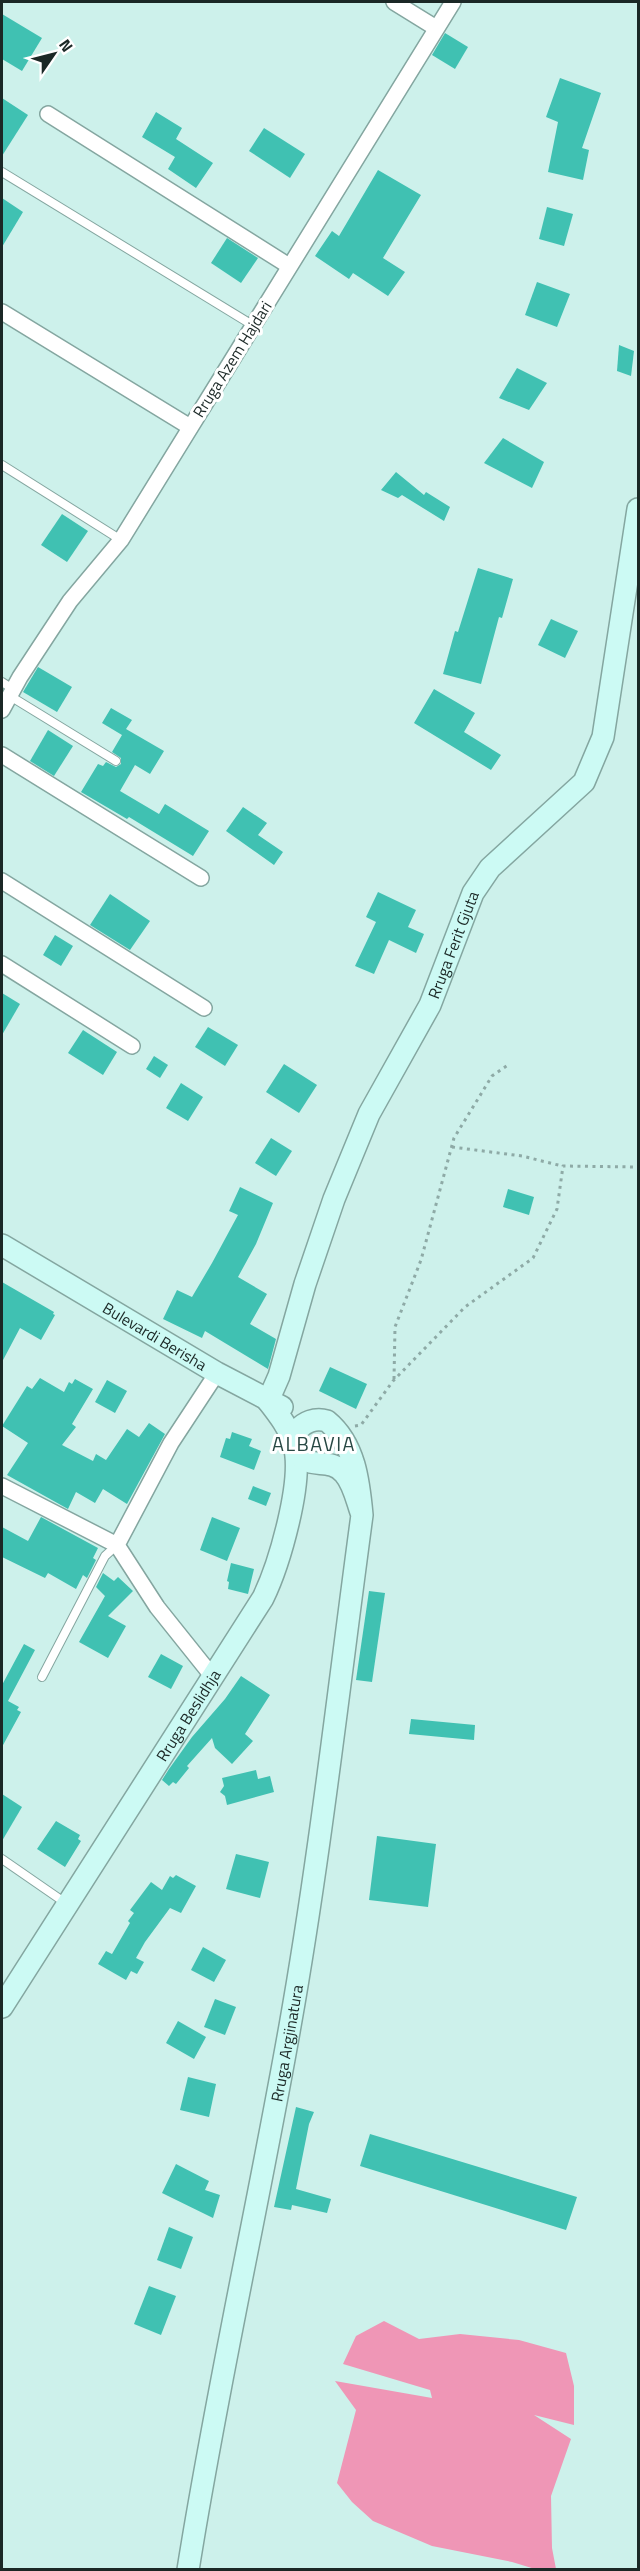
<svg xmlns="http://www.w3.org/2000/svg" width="640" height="2571" font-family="'Titillium Web',sans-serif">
  <rect width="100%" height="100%" fill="#cdf1eb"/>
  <!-- water -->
  <polygon fill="#ef96b6" points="384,2321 419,2339 460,2334 519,2340 566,2353 574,2386 574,2425 534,2415 571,2439 551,2496 552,2548 556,2569 535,2569 512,2562 432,2546 373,2521 352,2502 337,2483 356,2410 335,2381 432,2398 430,2390 343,2364 356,2336"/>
  <!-- building -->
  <g fill="#40c1b2">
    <polygon points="2,14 42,38 22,71 2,59"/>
    <polygon points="445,33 468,47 455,69 432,55"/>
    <polygon points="560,78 601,93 582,148 589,150 583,180 548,172 558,122 546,117"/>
    <polygon points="2,98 28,115 2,156"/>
    <polygon points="156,112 182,128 176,139 213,163 196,188 168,169 175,157 142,137"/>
    <polygon points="264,128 305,154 290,178 249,151"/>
    <polygon points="378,170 421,195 383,258 405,272 388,296 353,273 349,279 315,256 332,231 339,236"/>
    <polygon points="2,198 23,212 2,247"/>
    <polygon points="547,207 573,214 564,246 539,239"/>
    <polygon points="227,238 258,258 241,283 211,263"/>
    <polygon points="537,282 570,294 557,327 525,315"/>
    <polygon points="619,345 634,351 631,376 617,371"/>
    <polygon points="517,368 547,383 529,410 499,398"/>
    <polygon points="503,438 544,462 532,488 484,463"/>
    <polygon points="396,472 424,495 426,492 450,507 444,521 402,495 398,498 381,490"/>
    <polygon points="62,514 88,531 67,562 41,545"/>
    <polygon points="478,568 513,579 502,618 499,617 481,684 443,674 455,631 458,632"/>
    <polygon points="551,619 578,631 565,658 538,645"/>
    <polygon points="38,667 72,687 57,712 23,692"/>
    <polygon points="434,689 475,713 464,732 501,755 491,770 414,723"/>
    <polygon points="111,708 132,720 126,729 164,751 150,774 135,765 120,791 159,814 165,804 209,831 193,856 129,817 127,819 81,792 98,764 103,766 106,762 116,767 121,764 121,758 112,752 122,735 102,723"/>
    <polygon points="48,730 73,746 54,776 30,761"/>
    <polygon points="243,807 267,823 258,835 283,852 274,865 226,831"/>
    <polygon points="378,892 416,910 408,927 424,934 416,953 389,940 374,974 355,966 376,922 366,917"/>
    <polygon points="110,894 150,921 130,950 90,925"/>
    <polygon points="55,935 73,946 61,966 43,955"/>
    <polygon points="2,993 20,1004 2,1035"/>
    <polygon points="208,1027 238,1045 225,1066 195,1047"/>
    <polygon points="83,1030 117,1052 103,1075 68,1053"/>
    <polygon points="154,1056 168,1065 160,1078 146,1069"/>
    <polygon points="284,1064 317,1085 299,1113 266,1092"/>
    <polygon points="181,1083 203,1097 188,1121 166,1108"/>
    <polygon points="271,1138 292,1151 276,1176 255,1163"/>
    <polygon points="240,1187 273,1203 256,1244 238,1277 267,1294 250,1324 276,1339 268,1369 205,1331 202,1338 163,1319 177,1290 192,1297 212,1263 238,1215 229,1211"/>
    <polygon points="508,1189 534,1197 529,1215 503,1207"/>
    <polygon points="2,1282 54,1312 53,1314 55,1315 41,1340 20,1328 2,1362"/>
    <polygon points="330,1367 367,1384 356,1409 319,1391"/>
    <polygon points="40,1378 64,1392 69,1382 72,1384 75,1379 93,1389 72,1424 76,1427 62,1445 93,1461 96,1454 106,1460 127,1429 139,1437 149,1423 165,1434 127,1504 103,1489 95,1503 76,1492 68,1509 7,1475 28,1443 2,1426 27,1386 32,1389"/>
    <polygon points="107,1380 127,1391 115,1413 95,1402"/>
    <polygon points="232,1432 252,1439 249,1446 261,1451 254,1470 220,1457 226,1438 230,1439"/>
    <polygon points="253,1486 271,1493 266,1506 248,1499"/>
    <polygon points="41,1517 98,1548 93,1558 96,1560 87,1578 83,1575 76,1589 48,1573 45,1578 2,1557 2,1527 28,1541"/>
    <polygon points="212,1517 240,1528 227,1561 200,1550"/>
    <polygon points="231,1563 254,1569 248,1594 228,1589 229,1582 227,1581"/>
    <polygon points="103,1573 114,1581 118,1577 133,1591 108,1616 126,1626 108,1658 79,1642 105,1596 96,1587"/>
    <polygon points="369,1591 385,1593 372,1682 356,1680"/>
    <polygon points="24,1644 35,1650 8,1701 19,1707 17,1710 21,1712 2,1747 2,1685"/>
    <polygon points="161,1654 183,1666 171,1689 148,1677"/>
    <polygon points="241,1676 270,1695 245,1734 253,1741 232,1764 215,1748 212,1738 187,1766 189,1768 176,1784 173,1782 169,1786 162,1780 169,1769 192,1737 225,1699"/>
    <polygon points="411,1719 475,1725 474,1740 409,1734"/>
    <polygon points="256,1770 258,1779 270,1776 274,1792 227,1805 225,1796 220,1792 224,1786 222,1778"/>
    <polygon points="2,1794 22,1807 2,1841"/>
    <polygon points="56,1821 80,1835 78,1839 81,1841 65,1867 37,1849"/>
    <polygon points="377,1836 436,1844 428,1907 369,1900"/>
    <polygon points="236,1854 269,1862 260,1898 226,1889"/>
    <polygon points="176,1875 196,1886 181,1913 170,1908 145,1942 136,1958 144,1962 137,1974 131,1971 126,1980 98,1964 106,1951 112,1954 130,1923 128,1921 134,1913 130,1910 151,1882 162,1890 170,1876 173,1878"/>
    <polygon points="203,1947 226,1960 214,1982 191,1970"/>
    <polygon points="215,1999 236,2007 225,2035 204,2027"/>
    <polygon points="178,2021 206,2037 194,2059 166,2043"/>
    <polygon points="188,2077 216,2084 209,2117 180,2110"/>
    <polygon points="296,2107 314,2112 309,2124 296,2189 331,2199 327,2213 292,2205 291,2210 274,2207"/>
    <polygon points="370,2134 577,2197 566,2230 360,2166"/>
    <polygon points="176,2164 209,2181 205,2190 220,2195 213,2218 162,2193"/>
    <polygon points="169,2227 193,2237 181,2269 157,2260"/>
    <polygon points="149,2286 176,2296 161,2335 134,2324"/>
  </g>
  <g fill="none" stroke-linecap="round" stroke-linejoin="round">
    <!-- lane casing -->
    <g stroke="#84a6a0" stroke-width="10">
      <g id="lane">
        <polyline points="2,172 254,326"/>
        <polyline points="2,465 121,540"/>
        <polyline points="2,682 13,689"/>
        <polyline points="10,696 116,761"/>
        <polyline points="42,1677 105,1556 117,1545"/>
        <polyline points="2,1859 67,1904"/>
      </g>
    </g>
    <!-- street casing -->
    <g stroke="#84a6a0" stroke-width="18">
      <g id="street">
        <polyline points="394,2 436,28"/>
        <polyline points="48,114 289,266"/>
        <polyline points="2,312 190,427"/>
        <polyline points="2,710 20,677 70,601 121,540 453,2"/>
        <polyline points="2,755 201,878"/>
        <polyline points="2,881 204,1008"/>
        <polyline points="2,964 132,1046"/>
        <polyline points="2,1486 117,1545"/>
        <polyline points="213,1677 157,1607 117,1545 171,1443 217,1373"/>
      </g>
    </g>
    <!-- secondary casing -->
    <g stroke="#84a6a0" stroke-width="24">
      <g id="secondary">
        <path id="s1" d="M2 1245 217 1373 282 1407"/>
        <path id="s2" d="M268 1401 279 1376 305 1284 334 1199 369 1114 430 1005 473 893 490 868 584 782 603 737 638 509"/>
        <path id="s3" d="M2 2007 263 1598C279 1565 304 1481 294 1445 289 1428 279 1415 268 1401"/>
        <path id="s4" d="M188 2570C217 2387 258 2207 290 2026 320 1857 339 1685 362 1515 359 1482 355 1444 327 1421 303 1414 281 1440 302 1458 315 1468 330 1458 344 1473 354 1484 357 1502 362 1515"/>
      </g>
    </g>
    <!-- path -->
    <g stroke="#8eaaa6" stroke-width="3" stroke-dasharray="3 4.5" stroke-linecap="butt">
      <polyline points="452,1147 522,1156 562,1166"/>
      <polyline points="394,1379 395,1327 421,1260 454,1138 492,1076 508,1065"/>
      <polyline points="355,1426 361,1425 393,1381 465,1307 533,1258 557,1209 563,1166 638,1167"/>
    </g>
    <!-- lane -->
    <use href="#lane" stroke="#fff" stroke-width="8"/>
    <!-- street -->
    <use href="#street" stroke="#fff" stroke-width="15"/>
    <!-- secondary -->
    <use href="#secondary" stroke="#ccfaf4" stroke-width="21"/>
  </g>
  <g text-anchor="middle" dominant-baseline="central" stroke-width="6" stroke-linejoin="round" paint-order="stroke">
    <!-- street labels -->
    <g font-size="16" fill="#1b2826" stroke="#fff">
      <text transform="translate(232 359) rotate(-58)">Rruga Azem Hajdari</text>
      <text stroke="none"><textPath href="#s2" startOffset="494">Rruga Ferit Gjuta</textPath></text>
      <text stroke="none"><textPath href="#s1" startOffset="178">Bulevardi Berisha</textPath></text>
      <text stroke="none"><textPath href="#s3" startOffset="346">Rruga Beslidhja</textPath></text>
      <text stroke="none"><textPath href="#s4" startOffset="536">Rruga Argjinatura</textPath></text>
    </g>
    <!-- quarter labels -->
    <g font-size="20" letter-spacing="1.5" fill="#284844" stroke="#fff">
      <text x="314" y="1443">ALBAVIA</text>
    </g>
  </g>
  <!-- border -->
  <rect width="640" height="2571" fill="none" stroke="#1b2826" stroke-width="6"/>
  <!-- north arrow -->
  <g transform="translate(54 54) rotate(55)" stroke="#ffffff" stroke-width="4.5" paint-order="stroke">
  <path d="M0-4.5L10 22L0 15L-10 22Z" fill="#1b2826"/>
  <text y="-9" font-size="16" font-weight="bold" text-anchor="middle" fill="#1b2826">N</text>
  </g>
</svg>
